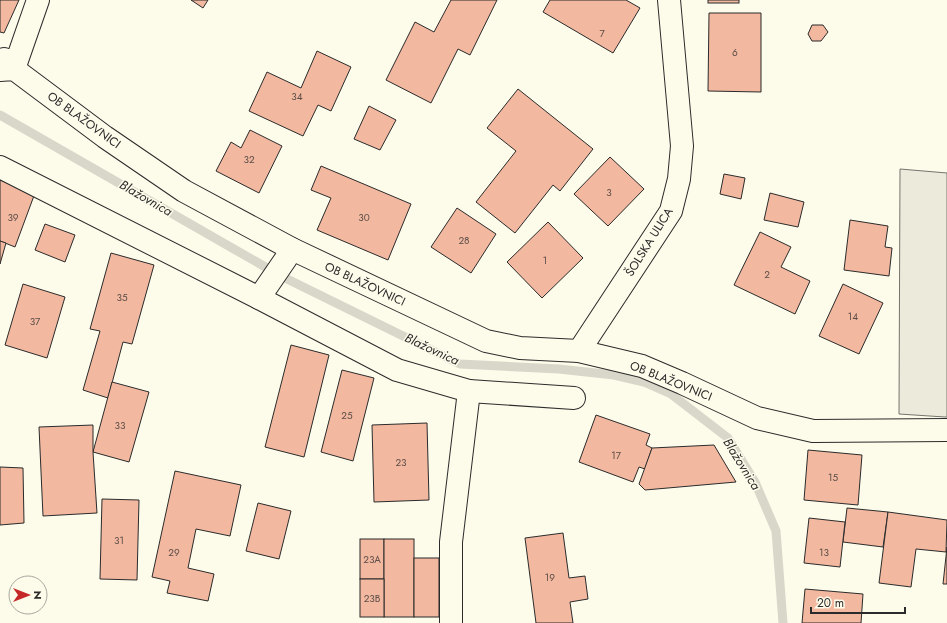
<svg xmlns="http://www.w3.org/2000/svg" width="947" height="623" font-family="Jost,sans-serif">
  <rect width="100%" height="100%" fill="#fdfbea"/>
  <!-- green -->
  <polygon fill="#ecebdb" stroke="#74746e" points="900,169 947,173 947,417 945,417 899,414"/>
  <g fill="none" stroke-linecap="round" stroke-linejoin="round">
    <!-- stream -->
    <polyline stroke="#d8d7c9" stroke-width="9" points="0,115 281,276 460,364 559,369 614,375 644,382 671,394 728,438 755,482 776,531 783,623"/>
  </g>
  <!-- building -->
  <g fill="#f2b8a0" stroke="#2b2b2b">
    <polygon points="0,0 19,0 4,33 0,32"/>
    <polygon points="191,0 208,0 203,8"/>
    <polygon points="451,0 497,0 470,55 458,49 431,103 386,80 415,22 434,32"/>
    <polygon points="550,0 626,0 640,8 613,53 543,12"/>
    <rect x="708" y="0" width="31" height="3"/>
    <polygon points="709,13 761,13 761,92 708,91"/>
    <polygon points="812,25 823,25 828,32 821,41 812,41 808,34"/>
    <polygon points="317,51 351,67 331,111 318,105 303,136 249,111 267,72 301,88"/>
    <polygon points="518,89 593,149 560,191 553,185 515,233 476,202 516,151 487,128"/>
    <polygon points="369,106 396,120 380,150 354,139"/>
    <polygon points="250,130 282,146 259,193 216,171 231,142 241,148"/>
    <polygon points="610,157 644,189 608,226 574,194"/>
    <polygon points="321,166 411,204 388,260 317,230 331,198 311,190"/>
    <polygon points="724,174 745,178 741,199 720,194"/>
    <polygon points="0,180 35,193 15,247 0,241"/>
    <polygon points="770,193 804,202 798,227 764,220"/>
    <polygon points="457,208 496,234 471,273 431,247"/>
    <polygon points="850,220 888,226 885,247 892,248 889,276 844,270"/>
    <polygon points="548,222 583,258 542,298 507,262"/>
    <polygon points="45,224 75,235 65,262 35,250"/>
    <polygon points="760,232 791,247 781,267 810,281 795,314 734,285"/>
    <polygon points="0,241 6,243 0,264"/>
    <polygon points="111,253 154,265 132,344 123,342 108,398 83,390 100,331 90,329"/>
    <polygon points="23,284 65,297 47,358 5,345"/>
    <polygon points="843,284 883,303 859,354 819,336"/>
    <polygon points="291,345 329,355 304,457 265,447"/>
    <polygon points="342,370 374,378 353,461 321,452"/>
    <polygon points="112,382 149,392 129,462 93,452"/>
    <polygon points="596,415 650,434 646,445 652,448 645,469 639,467 633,482 579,462"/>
    <polygon points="427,423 429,500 374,502 372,425"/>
    <polygon points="93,425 93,452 97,513 43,516 39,427"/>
    <polygon points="714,445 736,482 645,490 639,484 652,448"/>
    <polygon points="808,450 862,455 858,505 804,500"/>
    <polygon points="0,467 23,468 24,523 0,525"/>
    <polygon points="175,471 241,485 230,536 196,529 188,568 214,574 208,601 167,593 170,581 152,577"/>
    <polygon points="102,499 139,500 137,580 100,579"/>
    <polygon points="258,503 291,511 279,559 246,551"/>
    <polygon points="847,508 888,512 883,547 843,542"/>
    <polygon points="888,512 947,520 946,552 916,549 911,587 879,583"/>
    <polygon points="809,518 845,522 840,567 804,563"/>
    <polygon points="563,533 569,578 585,576 588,599 570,602 573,623 536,623 525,538"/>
    <rect x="360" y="539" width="24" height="40"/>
    <rect x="384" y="539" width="30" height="78"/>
    <polygon points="947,547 947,584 943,584"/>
    <rect x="414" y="558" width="25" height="59"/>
    <rect x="360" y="579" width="24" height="38"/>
    <polygon points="805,589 863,594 861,623 802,623"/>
  </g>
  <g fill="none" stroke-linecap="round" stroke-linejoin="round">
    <!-- minor casing -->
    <g stroke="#2b2b2b" stroke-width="24">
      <g id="minor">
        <polyline points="4,59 14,69 38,0"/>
        <polyline points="0,70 14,69 105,137 184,191 292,249 486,341 520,348 579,351 642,366 682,383 757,418 813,431 947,430"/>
        <polyline points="0,167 259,298 397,370 469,391 574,398"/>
        <polyline points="259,298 285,260 292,249"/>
        <polyline points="579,351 671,211 679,179 682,146 669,0"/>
        <polyline points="451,623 451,542 469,391"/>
      </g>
    </g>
    <!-- minor -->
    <use href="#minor" stroke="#fdfbea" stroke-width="22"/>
  </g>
  <g text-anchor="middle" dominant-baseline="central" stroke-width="3" stroke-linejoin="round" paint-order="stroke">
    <!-- number labels -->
    <g font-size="10" fill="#5d4e48">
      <text x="602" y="33">7</text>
      <text x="735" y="52">6</text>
      <text x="297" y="96">34</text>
      <text x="249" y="159">32</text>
      <text x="609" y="192">3</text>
      <text x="13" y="217">39</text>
      <text x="364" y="217">30</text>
      <text x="464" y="240">28</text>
      <text x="545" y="260">1</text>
      <text x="767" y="274">2</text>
      <text x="122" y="297">35</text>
      <text x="853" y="316">14</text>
      <text x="35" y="321">37</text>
      <text x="347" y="415">25</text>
      <text x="120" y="425">33</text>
      <text x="616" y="455">17</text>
      <text x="401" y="462">23</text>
      <text x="833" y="477">15</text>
      <text x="119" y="540">31</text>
      <text x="174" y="552">29</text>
      <text x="824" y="552">13</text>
      <text x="372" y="559">23A</text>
      <text x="550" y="577">19</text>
      <text x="372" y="598">23B</text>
    </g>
    <!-- street labels -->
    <g font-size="12" fill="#2b2b2b" stroke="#fdfbea">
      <text transform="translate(84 120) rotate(36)">OB BLAŽOVNICI</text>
      <text transform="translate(649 242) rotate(-58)">ŠOLSKA ULICA</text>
      <text transform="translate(365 284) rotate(25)">OB BLAŽOVNICI</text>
      <text transform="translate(671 381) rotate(22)">OB BLAŽOVNICI</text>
    </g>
    <!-- water labels -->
    <g font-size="13" font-style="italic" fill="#2b2b2b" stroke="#fdfbea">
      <text transform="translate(146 198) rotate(30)">Blažovnica</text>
      <text transform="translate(432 349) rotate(25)">Blažovnica</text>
      <text transform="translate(742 464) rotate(58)">Blažovnica</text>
    </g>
  </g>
  <!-- north arrow -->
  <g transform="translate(28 595) rotate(90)"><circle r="19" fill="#fdfbea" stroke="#a9a89e"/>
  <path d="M0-3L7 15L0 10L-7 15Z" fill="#c62828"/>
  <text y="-6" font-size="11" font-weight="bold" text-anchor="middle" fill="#2b2b2b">N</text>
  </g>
  <!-- scale -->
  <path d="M811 607v6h94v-6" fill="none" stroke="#2b2b2b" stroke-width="2"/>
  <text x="817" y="607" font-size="12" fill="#2b2b2b" stroke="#fdfbea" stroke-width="3" paint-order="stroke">20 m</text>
</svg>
